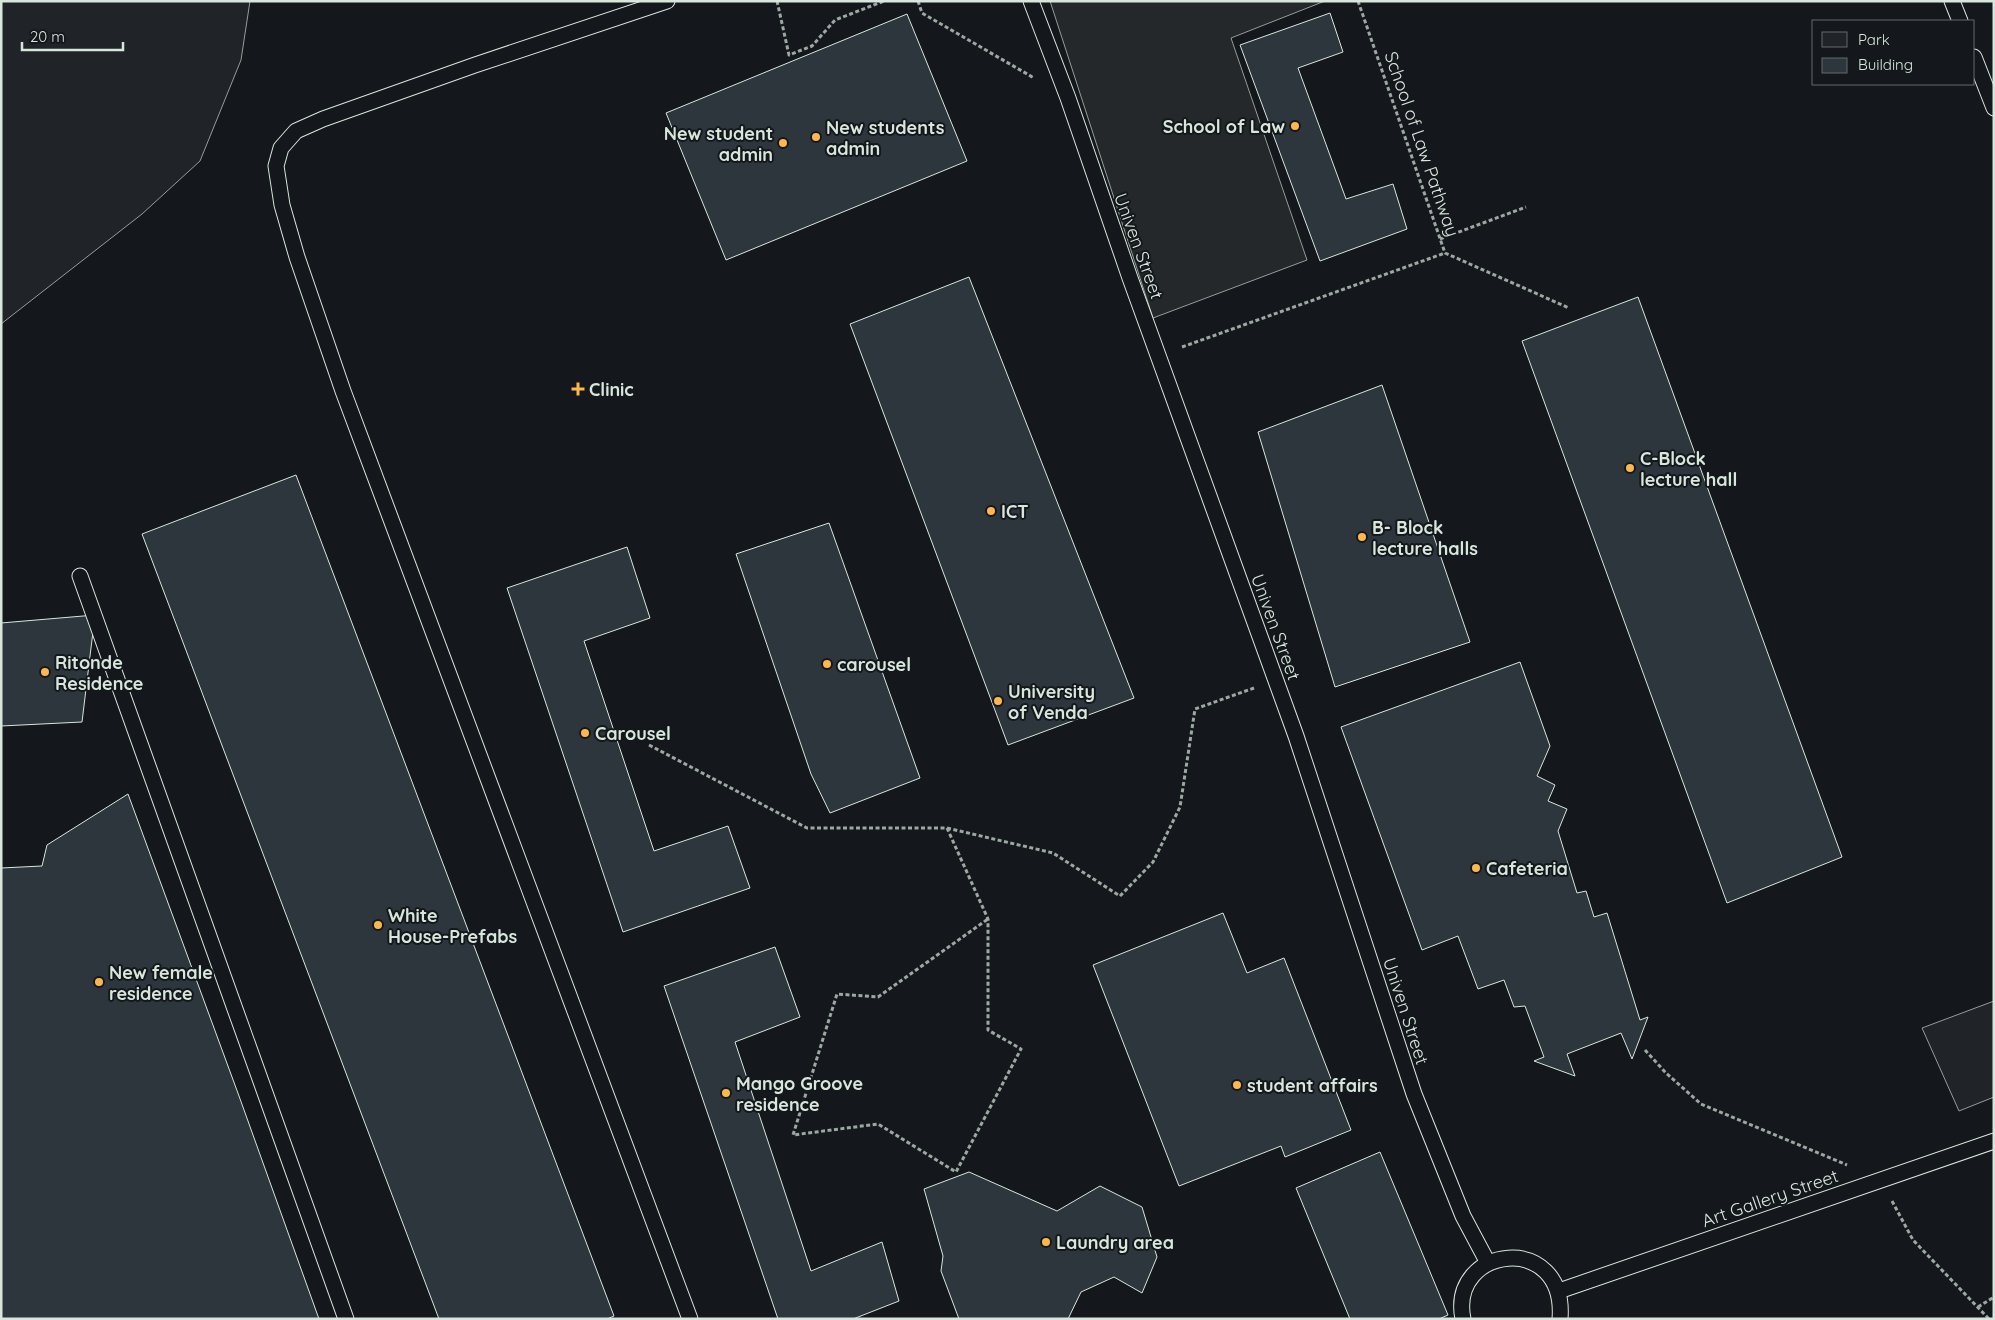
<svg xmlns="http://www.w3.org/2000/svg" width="1995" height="1320" font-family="Quicksand,sans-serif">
  <rect width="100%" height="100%" fill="#14181c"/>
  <!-- green -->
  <g fill="#202428" stroke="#939e99">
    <polygon points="1,1 250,1 241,60 200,161 142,214 1,324"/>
    <polygon points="1994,1001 1994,1097 1959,1111 1922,1028"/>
  </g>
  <!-- parking -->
  <polygon fill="#24282b" stroke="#939e99" points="1050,1 1325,1 1231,38 1307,260 1153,318"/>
  <!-- building -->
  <g fill="#2c363c" stroke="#d8e6dc">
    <polygon points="1330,13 1343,52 1298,68 1346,199 1393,184 1407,229 1320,261 1240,45"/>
    <polygon points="907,14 967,161 726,260 666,113"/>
    <polygon points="969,277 1134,698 1008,745 850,324"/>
    <polygon points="1638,297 1842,857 1727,903 1522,341"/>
    <polygon points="1382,385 1470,642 1335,687 1258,432"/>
    <polygon points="296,475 614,1316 607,1319 439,1319 142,534"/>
    <polygon points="829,523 920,778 830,813 811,774 736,554"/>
    <polygon points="627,547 650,618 584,641 654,851 728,826 750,888 623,932 507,588"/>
    <polygon points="95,615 82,722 1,726 1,623"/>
    <polygon points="1520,662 1550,746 1537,776 1555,785 1548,801 1567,809 1558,831 1577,893 1586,891 1594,917 1607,913 1640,1020 1648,1017 1632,1059 1621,1033 1567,1054 1575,1076 1534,1061 1544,1057 1525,1006 1514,1007 1504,980 1478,989 1458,936 1422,950 1341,727"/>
    <polygon points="128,794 239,1096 319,1319 1,1319 1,868 42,866 47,845"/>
    <polygon points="1223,913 1247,973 1284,958 1351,1130 1285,1157 1281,1146 1179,1186 1093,965"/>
    <polygon points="775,947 800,1017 735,1042 811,1271 882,1242 899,1301 853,1319 778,1319 664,986"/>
    <polygon points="1380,1152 1448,1315 1439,1319 1350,1319 1296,1188"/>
    <polygon points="969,1172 1057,1211 1100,1186 1142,1207 1157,1257 1142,1293 1114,1277 1081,1292 1068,1319 959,1319 941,1271 943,1256 924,1189"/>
  </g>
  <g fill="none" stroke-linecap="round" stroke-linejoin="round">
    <!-- lane casing -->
    <g stroke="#d8e6dc" stroke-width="17">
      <g id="lane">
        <polyline points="667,1 475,65 323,119 296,131 281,148 276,166 282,205 297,257 343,391 690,1319"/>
        <polyline points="1031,1 1068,98 1130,278 1296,736 1414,1094 1463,1216 1488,1263"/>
        <polyline points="1952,1 1960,21"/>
        <polyline points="1974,57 1994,108"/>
        <polyline points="80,576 346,1319"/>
        <polyline points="1559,1291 1994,1141"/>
        <path d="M1463 1319C1448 1245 1567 1231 1560 1319"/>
      </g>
    </g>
    <!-- path -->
    <g stroke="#9da8a2" stroke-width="3" stroke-dasharray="4 2.5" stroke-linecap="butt">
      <polyline points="777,1 789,55 812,46 835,20 884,1"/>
      <polyline points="918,1 922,13 1034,78"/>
      <polyline points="1358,1 1445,253 1569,308"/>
      <polyline points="1440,239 1526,207"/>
      <polyline points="1182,347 1445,253"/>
      <polyline points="649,745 807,828 947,828 1053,853 1120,896 1153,862 1180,807 1195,709 1254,688"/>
      <polyline points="947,828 988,919 988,1030 1021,1049 956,1172 878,1124 793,1135 837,994 878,997 988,919"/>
      <polyline points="1645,1050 1666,1073 1701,1104 1847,1165"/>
      <polyline points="1892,1201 1913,1240 1989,1319"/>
      <polyline points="1978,1307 1994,1297"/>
    </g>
    <!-- lane -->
    <use href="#lane" stroke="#14181c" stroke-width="15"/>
  </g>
  <!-- markers -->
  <g fill="#ffb74d" stroke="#14181c" stroke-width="2">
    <circle cx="1295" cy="126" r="5"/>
    <circle cx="816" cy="137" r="5"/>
    <circle cx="783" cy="143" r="5"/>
    <path d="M575.5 381.5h5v5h5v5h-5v5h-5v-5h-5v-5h5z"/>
    <circle cx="1630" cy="468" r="5"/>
    <circle cx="991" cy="511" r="5"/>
    <circle cx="1362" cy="537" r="5"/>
    <circle cx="827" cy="664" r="5"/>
    <circle cx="45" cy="672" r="5"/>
    <circle cx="998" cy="701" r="5"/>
    <circle cx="585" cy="733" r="5"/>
    <circle cx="1476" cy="868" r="5"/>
    <circle cx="378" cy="925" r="5"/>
    <circle cx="99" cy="982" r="5"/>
    <circle cx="1237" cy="1085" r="5"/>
    <circle cx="726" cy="1093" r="5"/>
    <circle cx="1046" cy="1242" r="5"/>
  </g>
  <g text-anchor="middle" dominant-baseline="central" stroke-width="4" stroke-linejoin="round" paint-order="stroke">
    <!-- poi labels -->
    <g font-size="18" font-weight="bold" fill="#d8e6dc" stroke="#14181c" text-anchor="start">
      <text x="1285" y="126" text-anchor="end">School of Law</text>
      <text x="826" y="127">New students<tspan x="826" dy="21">admin</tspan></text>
      <text x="773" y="133" text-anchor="end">New student<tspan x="773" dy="21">admin</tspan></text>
      <text x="589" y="389">Clinic</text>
      <text x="1640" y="458">C-Block<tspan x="1640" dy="21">lecture hall</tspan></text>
      <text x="1001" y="511">ICT</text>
      <text x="1372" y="527">B- Block<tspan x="1372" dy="21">lecture halls</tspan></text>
      <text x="55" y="662">Ritonde<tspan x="55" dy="21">Residence</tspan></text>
      <text x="837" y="664">carousel</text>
      <text x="1008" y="691">University<tspan x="1008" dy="21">of Venda</tspan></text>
      <text x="595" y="733">Carousel</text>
      <text x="1486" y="868">Cafeteria</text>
      <text x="388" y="915">White<tspan x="388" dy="21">House-Prefabs</tspan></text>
      <text x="109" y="972">New female<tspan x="109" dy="21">residence</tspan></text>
      <text x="736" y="1083">Mango Groove<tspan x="736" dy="21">residence</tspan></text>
      <text x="1247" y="1085">student affairs</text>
      <text x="1056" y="1242">Laundry area</text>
    </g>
    <!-- street labels -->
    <g font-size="18" fill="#d8e6dc" stroke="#14181c">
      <text transform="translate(1422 144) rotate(71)">School of Law Pathway</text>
      <text transform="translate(1139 246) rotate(70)">Univen Street</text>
      <text transform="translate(1276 627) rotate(70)">Univen Street</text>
      <text transform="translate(1406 1011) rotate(72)">Univen Street</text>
      <text transform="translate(1770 1198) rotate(-19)">Art Gallery Street</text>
    </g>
  </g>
  <!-- border -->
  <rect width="1995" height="1320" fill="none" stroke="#d8e6dc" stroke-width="5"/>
  <!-- legend -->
  <rect x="1812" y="20" width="162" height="65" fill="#14181c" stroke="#626a69"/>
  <rect x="1822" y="32" width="25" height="15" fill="#202428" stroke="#626a69"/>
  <text x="1858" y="45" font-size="15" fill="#d8e6dc">Park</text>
  <rect x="1822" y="58" width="25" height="15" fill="#2c363c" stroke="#626a69"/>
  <text x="1858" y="70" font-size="15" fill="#d8e6dc">Building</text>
  <!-- scale -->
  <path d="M22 42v8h101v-8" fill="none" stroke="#d8e6dc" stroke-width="2.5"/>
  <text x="30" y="42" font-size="15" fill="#d8e6dc" stroke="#14181c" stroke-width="4" paint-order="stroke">20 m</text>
</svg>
